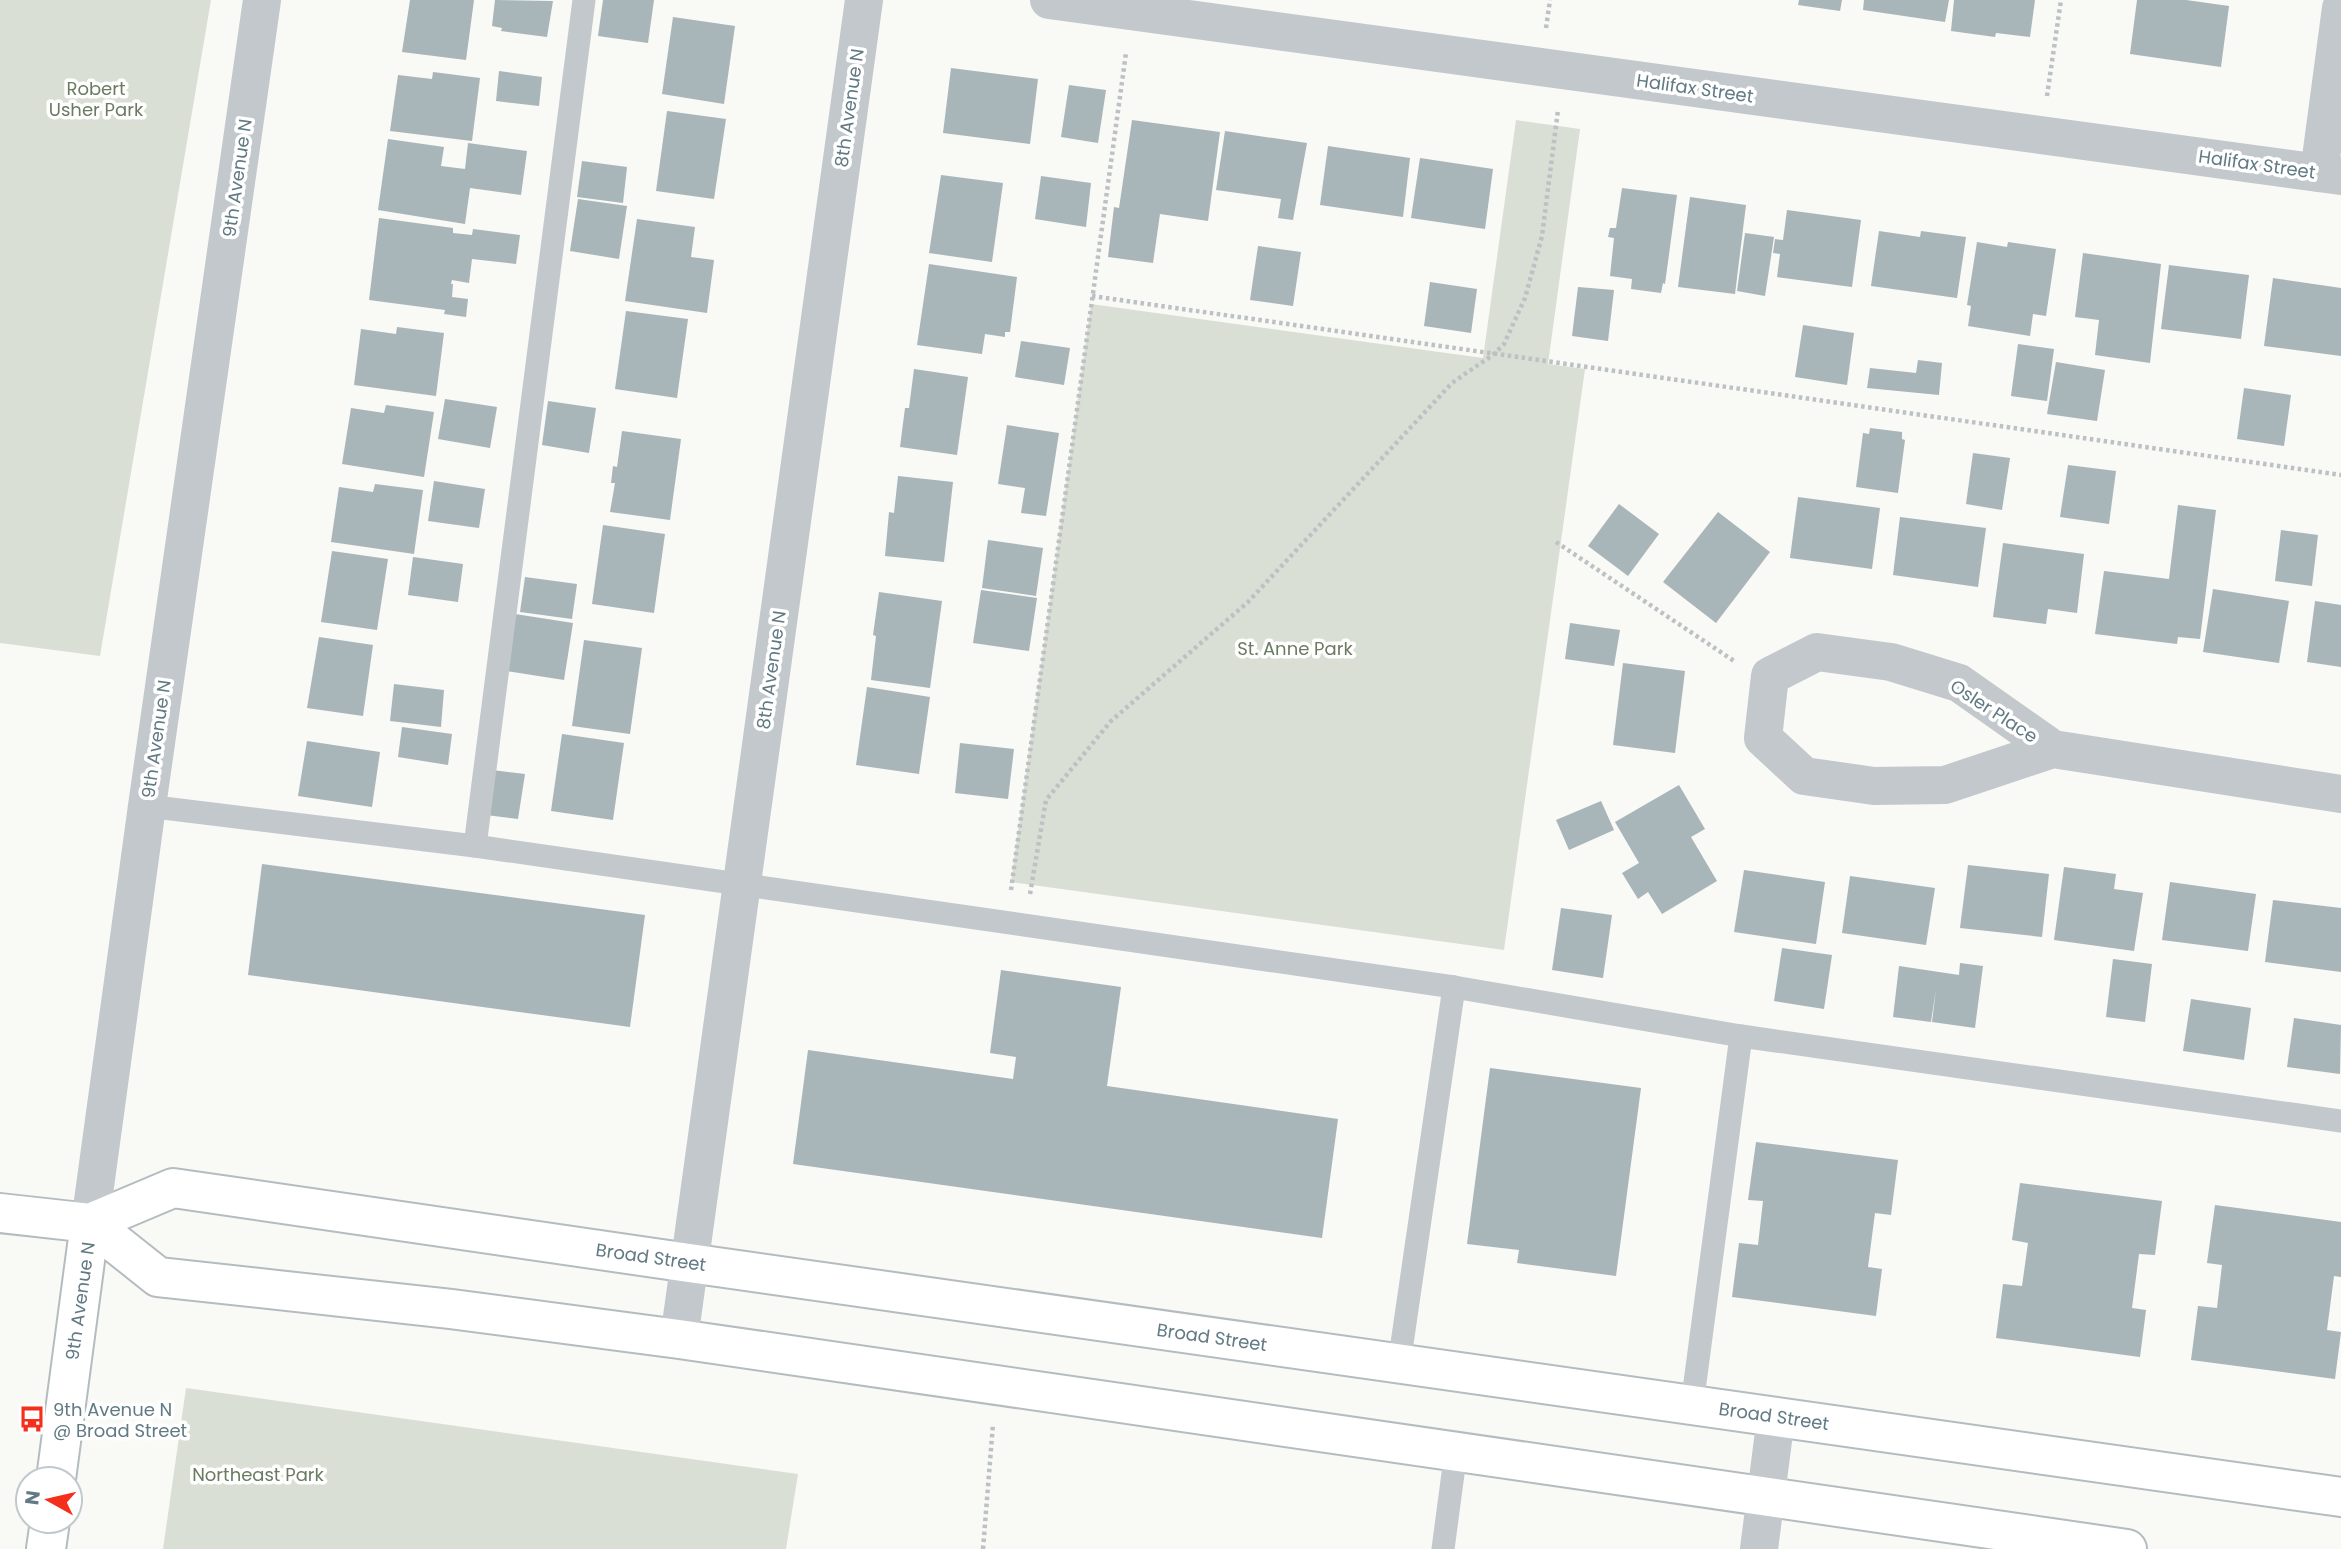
<svg xmlns="http://www.w3.org/2000/svg" width="2341" height="1549" font-family="Poppins,sans-serif">
  <rect width="100%" height="100%" fill="#f9f9f6"/>
  <!-- green -->
  <g fill="#dadfd5">
    <polygon points="0,0 211,0 100,656 0,643"/>
    <polygon points="1516,120 1580,129 1548,364 1585,369 1504,950 1011,882 1091,304 1483,358"/>
    <polygon points="186,1388 798,1474 786,1549 163,1549"/>
  </g>
  <!-- building -->
  <g fill="#a8b5b9">
    <polygon points="410,0 474,0 466,60 402,52"/>
    <polygon points="495,0 553,1 547,37 501,31 502,28 492,26"/>
    <polygon points="603,0 654,0 648,43 598,36"/>
    <polygon points="1799,0 1842,0 1840,11 1798,5"/>
    <polygon points="1864,0 1949,0 1945,22 1863,10"/>
    <polygon points="1954,0 2035,0 2030,37 1996,33 1995,37 1951,31"/>
    <polygon points="2137,0 2186,0 2229,6 2221,67 2130,54"/>
    <polygon points="673,17 735,26 724,104 662,94"/>
    <polygon points="951,68 1038,79 1030,144 943,133"/>
    <polygon points="499,71 542,77 539,106 496,101"/>
    <polygon points="433,72 480,78 472,141 390,131 398,75 432,79"/>
    <polygon points="1069,85 1106,90 1098,143 1061,137"/>
    <polygon points="667,111 726,119 714,199 656,191"/>
    <polygon points="1132,120 1220,132 1208,221 1160,214 1153,263 1108,257 1114,207 1119,208"/>
    <polygon points="1225,131 1307,143 1293,220 1278,218 1281,199 1216,190"/>
    <polygon points="388,139 444,147 441,166 465,169 468,143 527,151 521,195 470,188 465,224 378,210"/>
    <polygon points="1328,146 1410,158 1403,217 1320,205"/>
    <polygon points="1420,158 1493,169 1485,229 1411,218"/>
    <polygon points="582,161 627,167 623,203 577,197"/>
    <polygon points="941,175 1003,183 992,262 929,253"/>
    <polygon points="1041,176 1091,183 1086,227 1035,219"/>
    <polygon points="1622,188 1677,195 1665,284 1663,283 1661,293 1631,289 1632,279 1610,276 1614,238 1608,237 1610,228 1616,228"/>
    <polygon points="1690,197 1746,205 1735,294 1678,287"/>
    <polygon points="578,199 627,206 619,259 570,251"/>
    <polygon points="1787,210 1861,220 1852,287 1777,277 1780,254 1773,253 1775,239 1783,240"/>
    <polygon points="379,218 453,228 453,233 472,235 473,229 520,235 516,264 472,259 469,283 452,280 451,284 453,284 452,297 468,299 466,317 444,314 445,310 369,300"/>
    <polygon points="637,219 695,227 691,257 714,260 707,313 625,301"/>
    <polygon points="1879,231 1920,237 1921,231 1966,237 1957,298 1871,286"/>
    <polygon points="1745,233 1774,237 1765,296 1737,291"/>
    <polygon points="1977,242 2007,247 2008,242 2056,249 2046,316 2033,314 2030,336 1968,326 1971,306 1967,305"/>
    <polygon points="1258,246 1301,252 1293,306 1250,300"/>
    <polygon points="2083,253 2161,264 2150,363 2095,355 2099,320 2075,317"/>
    <polygon points="929,264 1017,277 1010,332 1005,332 1005,337 985,334 982,354 917,345"/>
    <polygon points="2169,265 2249,275 2241,339 2161,329"/>
    <polygon points="2273,278 2341,288 2341,356 2264,346"/>
    <polygon points="1430,282 1477,289 1471,333 1424,326"/>
    <polygon points="1578,287 1614,290 1608,341 1572,336"/>
    <polygon points="626,311 688,319 677,398 615,389"/>
    <polygon points="1803,325 1854,333 1847,385 1795,377"/>
    <polygon points="397,327 444,333 436,396 354,385 361,329 396,334"/>
    <polygon points="1021,341 1070,348 1064,385 1015,377"/>
    <polygon points="2018,344 2054,349 2047,401 2011,396"/>
    <polygon points="1918,360 1942,363 1939,395 1867,388 1870,368 1916,373"/>
    <polygon points="2056,362 2105,370 2097,421 2047,414"/>
    <polygon points="914,369 968,377 957,455 900,447 905,408 909,408"/>
    <polygon points="2244,388 2291,395 2284,446 2237,439"/>
    <polygon points="445,399 497,407 490,448 438,439"/>
    <polygon points="548,401 596,408 589,453 542,445"/>
    <polygon points="386,405 434,412 424,477 342,464 351,408 384,413"/>
    <polygon points="1007,425 1059,433 1046,516 1021,513 1025,488 998,484"/>
    <polygon points="1870,428 1902,432 1902,439 1905,440 1898,493 1856,487 1863,433 1869,434"/>
    <polygon points="622,431 681,439 670,520 610,512 615,483 611,483 613,466 617,467"/>
    <polygon points="1973,453 2010,458 2002,510 1966,504"/>
    <polygon points="2068,465 2116,471 2109,524 2060,517"/>
    <polygon points="898,476 953,482 944,562 885,556 889,512 894,513"/>
    <polygon points="434,481 485,489 479,528 428,521"/>
    <polygon points="375,484 423,490 414,554 331,542 339,487 373,492"/>
    <polygon points="1798,497 1880,508 1872,569 1790,558"/>
    <polygon points="1619,504 1659,534 1628,576 1588,546"/>
    <polygon points="2178,505 2216,510 2200,639 2178,637 2177,644 2095,634 2104,571 2169,579"/>
    <polygon points="1718,512 1770,552 1716,623 1663,582"/>
    <polygon points="1900,517 1986,528 1978,587 1893,575"/>
    <polygon points="603,525 665,534 654,613 592,604"/>
    <polygon points="2281,530 2318,535 2312,586 2275,581"/>
    <polygon points="988,540 1043,548 1036,596 982,588"/>
    <polygon points="2003,543 2084,554 2077,613 2048,609 2046,624 1993,617"/>
    <polygon points="332,551 388,559 377,630 321,622"/>
    <polygon points="413,557 463,564 458,602 408,595"/>
    <polygon points="525,577 577,584 572,619 520,612"/>
    <polygon points="2213,589 2289,601 2279,663 2203,652"/>
    <polygon points="981,590 1037,598 1029,651 973,643"/>
    <polygon points="879,592 942,601 930,688 871,680 876,636 873,635"/>
    <polygon points="2315,601 2341,605 2341,667 2307,662"/>
    <polygon points="515,614 573,623 564,680 506,671"/>
    <polygon points="1570,623 1620,630 1614,666 1565,659"/>
    <polygon points="319,637 373,645 363,716 307,708"/>
    <polygon points="584,640 642,648 630,734 572,726"/>
    <polygon points="1623,663 1685,671 1675,753 1613,745"/>
    <polygon points="394,684 444,690 441,727 390,721"/>
    <polygon points="867,687 930,697 919,774 856,765"/>
    <polygon points="402,727 452,734 448,765 398,757"/>
    <polygon points="562,734 624,743 613,820 551,811"/>
    <polygon points="307,741 380,752 372,807 298,796"/>
    <polygon points="960,743 1014,749 1008,799 955,793"/>
    <polygon points="492,770 525,774 518,819 486,815"/>
    <polygon points="1679,785 1705,829 1691,837 1717,881 1662,914 1648,892 1638,899 1622,873 1639,863 1615,822"/>
    <polygon points="1601,801 1614,830 1569,850 1556,820"/>
    <polygon points="262,864 645,915 630,1027 248,975"/>
    <polygon points="1968,865 2049,874 2042,937 1960,928"/>
    <polygon points="2064,867 2116,874 2114,889 2143,893 2134,951 2054,940"/>
    <polygon points="1744,870 1825,882 1816,944 1734,932"/>
    <polygon points="1850,876 1935,888 1926,945 1842,933"/>
    <polygon points="2170,882 2256,894 2248,951 2162,940"/>
    <polygon points="2273,900 2341,908 2341,972 2265,962"/>
    <polygon points="1561,908 1612,915 1603,978 1552,970"/>
    <polygon points="1782,948 1832,955 1824,1009 1774,1001"/>
    <polygon points="2113,959 2152,964 2145,1022 2106,1017"/>
    <polygon points="1960,963 1983,966 1975,1028 1932,1022 1936,989 1931,1022 1893,1017 1899,966 1959,975"/>
    <polygon points="1001,970 1121,987 1107,1086 1338,1119 1322,1238 793,1164 808,1050 1013,1079 1016,1057 990,1053"/>
    <polygon points="2191,999 2251,1008 2244,1060 2183,1051"/>
    <polygon points="2294,1018 2341,1025 2340,1074 2287,1067"/>
    <polygon points="1490,1068 1641,1088 1616,1276 1517,1263 1519,1250 1467,1244"/>
    <polygon points="1756,1142 1898,1160 1891,1215 1875,1213 1868,1267 1882,1269 1876,1316 1732,1297 1739,1243 1758,1245 1763,1201 1748,1200"/>
    <polygon points="2020,1183 2162,1201 2155,1255 2139,1254 2132,1308 2146,1310 2140,1357 1996,1338 2003,1284 2022,1286 2028,1243 2012,1240"/>
    <polygon points="2215,1205 2341,1222 2341,1277 2334,1276 2327,1330 2341,1332 2335,1379 2191,1360 2198,1306 2217,1308 2222,1265 2207,1263"/>
  </g>
  <g fill="none" stroke-linecap="round" stroke-linejoin="round">
    <!-- secondary casing -->
    <g stroke="#b4bcc0" stroke-width="42">
      <g id="secondary">
        <polyline points="0,1213 90,1223 173,1188 689,1263 2341,1497"/>
        <polyline points="90,1223 158,1277 451,1309 679,1339 2127,1549"/>
        <polyline points="56,1479 90,1223"/>
        <polyline points="46,1549 50,1521"/>
      </g>
    </g>
    <!-- path -->
    <g stroke="#bcc1c3" stroke-width="4.5" stroke-dasharray="3.5 3.5" stroke-linecap="butt">
      <polyline points="1546,28 1550,0"/>
      <polyline points="2047,96 2061,0"/>
      <polyline points="1092,296 2341,475"/>
      <polyline points="1556,542 1734,661"/>
      <polyline points="1011,890 1126,53"/>
      <polyline points="1030,894 1046,800 1111,721 1248,602 1452,383 1494,354 1504,344 1525,298 1542,236 1558,110"/>
      <polyline points="983,1549 993,1424"/>
    </g>
    <!-- lane -->
    <g stroke="#c2c8cb" stroke-width="23">
      <polyline points="147,806 475,846 1454,987"/>
      <polyline points="475,846 584,0"/>
      <polyline points="1741,1036 2341,1121"/>
      <polyline points="1399,1364 1454,987 1741,1036 1692,1405"/>
      <polyline points="1443,1549 1456,1451"/>
    </g>
    <!-- street -->
    <g stroke="#c2c8cb" stroke-width="38">
      <polyline points="1049,0 2341,176"/>
      <polyline points="2319,173 2341,8"/>
      <polyline points="2053,749 1945,785 1874,786 1804,776 1763,738 1770,676 1817,652 1891,662 1959,683 2053,749 2341,794"/>
      <polyline points="90,1223 147,806 262,0"/>
      <polyline points="679,1339 864,0"/>
      <polyline points="1759,1549 1776,1417"/>
    </g>
    <!-- secondary -->
    <use href="#secondary" stroke="#fff" stroke-width="38"/>
  </g>
  <!-- icons -->
  <defs>
    <g id="bus-bare" transform="scale(2.1)"><path d="M-5-6H5V4H4V6H2V4H-2V6H-4V4H-5ZM-3.5-4V0h7V-4ZM-3.5 1.2v1.5H-2V1.2ZM2 1.2v1.5H3.5V1.2Z" fill="#f42f1b" stroke="#fff" stroke-width="2.5" paint-order="stroke"/></g>
  </defs>
  <g fill-rule="evenodd">
    <use href="#bus-bare" x="32" y="1419"/>
  </g>
  <g text-anchor="middle" dominant-baseline="central" stroke-width="7" stroke-linejoin="round" paint-order="stroke">
    <!-- park labels -->
    <g font-size="18" fill="#697b61" stroke="#fff">
      <text x="96" y="88">Robert<tspan x="96" dy="21">Usher Park</tspan></text>
      <text x="1295" y="648">St. Anne Park</text>
      <text x="258" y="1474">Northeast Park</text>
    </g>
    <!-- street labels -->
    <g font-size="18" fill="#617a84" stroke="#fff">
      <text transform="translate(1695 88) rotate(8)">Halifax Street</text>
      <text transform="translate(849 108) rotate(-82)">8th Avenue N</text>
      <text transform="translate(2257 164) rotate(8)">Halifax Street</text>
      <text transform="translate(237 178) rotate(-82)">9th Avenue N</text>
      <text transform="translate(771 670) rotate(-82)">8th Avenue N</text>
      <text transform="translate(1994 711) rotate(33)">Osler Place</text>
      <text transform="translate(156 739) rotate(-82)">9th Avenue N</text>
      <text transform="translate(651 1257) rotate(8)">Broad Street</text>
      <text transform="translate(80 1301) rotate(-82)">9th Avenue N</text>
      <text transform="translate(1212 1337) rotate(8)">Broad Street</text>
      <text transform="translate(1774 1416) rotate(8)">Broad Street</text>
    </g>
    <!-- poi labels -->
    <g font-size="18" fill="#617a84" stroke="#fff" text-anchor="start">
      <text x="53" y="1409">9th Avenue N<tspan x="53" dy="21">@ Broad Street</tspan></text>
    </g>
  </g>
  <!-- north arrow -->
  <g transform="translate(49 1500) rotate(278)"><circle r="33" fill="#ffffff" stroke="#c0cace" stroke-width="2"/>
  <path d="M0-5L12 26L0 18L-12 26Z" fill="#f42f1b"/>
  <text y="-10" font-size="19" font-weight="bold" text-anchor="middle" fill="#617a84">N</text>
  </g>
</svg>
